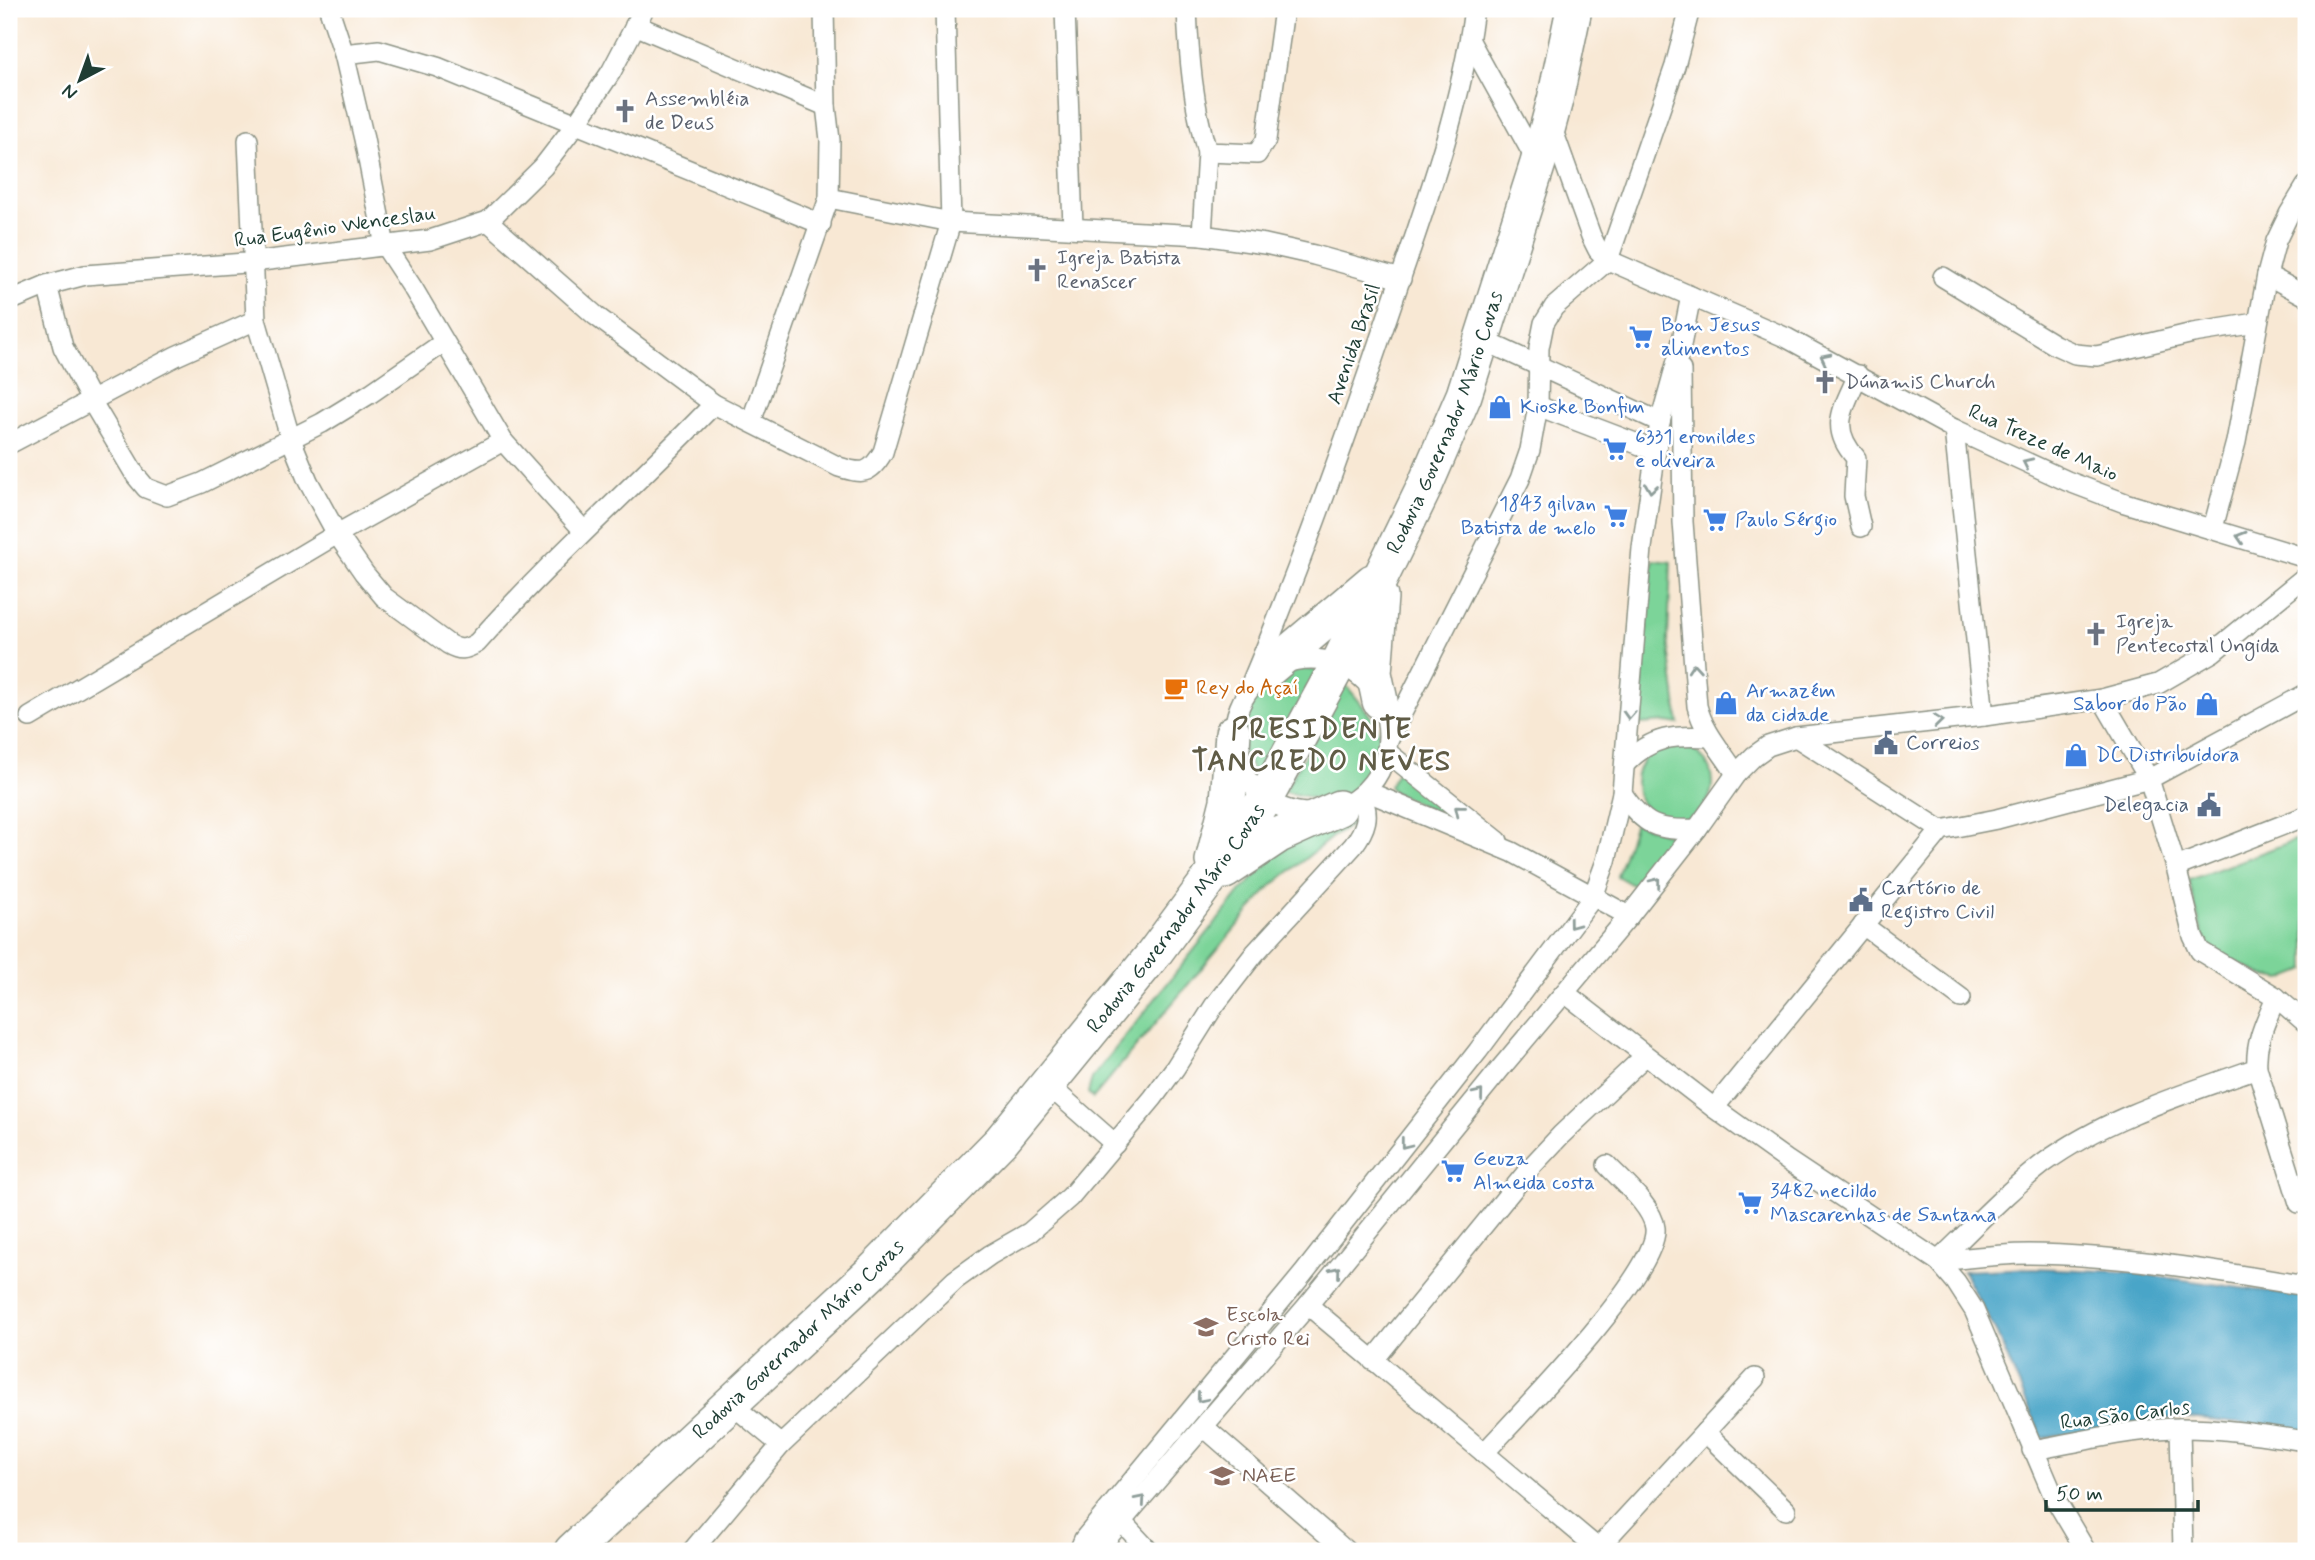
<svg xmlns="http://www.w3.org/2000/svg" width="2315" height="1560" font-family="Mynerve,sans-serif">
  <rect width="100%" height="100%" fill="#fff"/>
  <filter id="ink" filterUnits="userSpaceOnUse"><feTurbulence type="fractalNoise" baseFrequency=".0143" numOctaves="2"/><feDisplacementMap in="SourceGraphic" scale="14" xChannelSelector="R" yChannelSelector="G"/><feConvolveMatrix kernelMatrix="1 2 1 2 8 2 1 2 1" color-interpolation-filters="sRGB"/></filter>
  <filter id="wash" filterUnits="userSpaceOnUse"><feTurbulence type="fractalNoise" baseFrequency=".00686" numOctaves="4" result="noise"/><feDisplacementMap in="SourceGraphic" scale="28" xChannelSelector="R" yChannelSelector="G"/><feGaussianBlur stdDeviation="1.57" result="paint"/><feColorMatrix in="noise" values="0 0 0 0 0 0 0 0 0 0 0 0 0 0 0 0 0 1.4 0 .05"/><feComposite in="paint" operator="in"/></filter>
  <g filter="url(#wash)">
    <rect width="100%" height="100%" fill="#f8e8d4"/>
    <!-- green -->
    <g fill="#7cd499" stroke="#4e8866" stroke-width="2">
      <polygon points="1653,560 1671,562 1668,640 1679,724 1666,722 1640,724 1643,655"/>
      <path d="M1299 667 1323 672 1265 780C1261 776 1255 773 1252 769 1229 738 1243 688 1277 672 1283 669 1292 668 1299 667Z"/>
      <path d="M1345 684C1356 698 1378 721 1380 739 1384 768 1356 797 1328 799 1314 800 1298 794 1284 792Z"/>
      <circle cx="1674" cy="783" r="38"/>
      <polygon points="1398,771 1475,831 1393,792 1389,786"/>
      <polygon points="1356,822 1332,837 1268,889 1093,1098 1088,1093 1092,1078 1242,890 1279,852 1328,823"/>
      <polygon points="1635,823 1670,835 1636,887 1617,876"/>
      <polygon points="2306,836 2306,970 2283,979 2264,976 2205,946 2189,880"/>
    </g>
    <!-- water -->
    <polygon fill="#4aa5c8" stroke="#34717e" stroke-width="2" points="2034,1268 2127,1272 2306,1297 2306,1431 2180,1417 2042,1438 1997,1334 1963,1271"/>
  </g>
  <g filter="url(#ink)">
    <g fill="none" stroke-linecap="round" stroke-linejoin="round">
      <!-- street casing -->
      <g stroke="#8c9284" stroke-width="22">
        <g id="street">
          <polyline points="329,9 344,54 364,139 385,246 414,290 503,441 584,531"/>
          <polyline points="1065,9 1073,227"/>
          <path d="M1187 9C1189 58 1193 104 1207 152L1257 154 1266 140 1284 9"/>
          <polyline points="635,25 826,106 824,9"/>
          <polyline points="1470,41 1537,162"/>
          <polyline points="344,54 379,50 437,67 821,224"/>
          <polyline points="1551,125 1591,236 1598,250 1608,260 1787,338 1954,429 2067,481 2125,503 2306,558"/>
          <path d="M248 140 256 320 290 437 308 481 337 534 364 573 384 597 448 644C460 651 465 650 477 643 551 559 636 485 714 404"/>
          <polyline points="829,198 951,222 1202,235 1265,244 1314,255 1401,279"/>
          <path d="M488 221 596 316 714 404 839 467C862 474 870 475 883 452L951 222 945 9"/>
          <polyline points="1202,235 1207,152"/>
          <polyline points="2267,275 2306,296"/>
          <polyline points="1943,277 2055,345 2075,354 2097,356 2193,333 2256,323"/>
          <polyline points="47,285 63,347 92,402 136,476 146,488 167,496 202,483 322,423 371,393 443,343"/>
          <polyline points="9,301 47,285 85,275 245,263 430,240 488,221 543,167 576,124 611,72 644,9"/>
          <polyline points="1483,340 1660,422"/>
          <path d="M1681 370 1683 522 1697 706C1704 733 1722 751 1736 774"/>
          <path d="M1858 375C1844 408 1828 427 1856 458L1854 496 1861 527"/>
          <polyline points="1538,406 1656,451"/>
          <polyline points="751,422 829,198 830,140 826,106"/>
          <polyline points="1954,429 1984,716"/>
          <polyline points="9,444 176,356 256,320"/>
          <polyline points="2213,528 2236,442 2267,275 2276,241 2289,214 2306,186"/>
          <circle cx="1311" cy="736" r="77"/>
          <path d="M1250 686C1302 563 1347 436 1390 309 1423 213 1461 110 1474 9"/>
          <polyline points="2102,699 2149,779 2176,867"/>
          <polyline points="30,717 337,534 503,441"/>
          <polyline points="1796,737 1941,830"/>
          <polyline points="1389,739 1520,479 1530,450 1538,406 1539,348 1544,323 1554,307 1608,260 1675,66 1690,9"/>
          <polyline points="1387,752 1498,841"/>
          <path d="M1626 763C1652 736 1674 735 1710 737"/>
          <polyline points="1366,791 1512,852 1629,916"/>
          <path d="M1622 793C1644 826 1657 831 1697 829"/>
          <polyline points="1863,925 1961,998"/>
          <polyline points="1565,993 1714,1108 1788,1161 1938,1261 1956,1282 1974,1310 2054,1497 2086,1551"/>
          <polyline points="2276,997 2306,1023"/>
          <polyline points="2257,1068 2299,1203"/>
          <polyline points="1048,1085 1115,1144"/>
          <polyline points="1714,1108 1941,830 1997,819 2149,779 2306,694"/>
          <path d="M1938 1261C1973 1228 2006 1192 2044 1163 2107 1117 2185 1094 2257 1068 2255 1041 2266 1021 2276 997L2200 951 2193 936 2176 867 2306 816"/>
          <path d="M1938 1261C1969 1258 1999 1254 2029 1254 2123 1255 2214 1271 2306 1286"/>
          <polyline points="1308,1305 1601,1551"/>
          <polyline points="1373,1361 1531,1167 1561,1135 1645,1056"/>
          <polyline points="1204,1427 1346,1551"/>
          <polyline points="2180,1428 2183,1551"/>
          <polyline points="1705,1432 1786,1510"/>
          <path d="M781 1445 955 1280 990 1255 1030 1232 1070 1197 1153 1098 1175 1068 1214 1006 1255 953 1353 846C1365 830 1372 814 1360 796"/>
          <path d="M2032 1450C2081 1442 2133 1428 2182 1428 2224 1428 2265 1435 2306 1441"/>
          <path d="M1484 1453C1518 1416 1660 1272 1655 1228 1653 1207 1621 1180 1607 1165"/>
          <polyline points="1122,1522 1149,1551"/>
          <polyline points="1597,1549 1755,1378"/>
          <polyline points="692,1551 781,1445 730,1403"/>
          <polyline points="1079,1551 1084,1539 1303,1274 1478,1051 1593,897 1606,861 1622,793 1642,548 1660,422 1680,350 1691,296"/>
          <polyline points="1096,1551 1308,1305 1500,1069 1629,916 1697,829 1736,774 1754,756 1768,746 1796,737 1984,716 2102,699 2158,684 2213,652 2306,576"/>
        </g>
      </g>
      <!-- highway casing -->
      <g stroke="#8c9284" stroke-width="38">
        <g id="highway">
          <polyline points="1380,597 1374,673 1380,701"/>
          <polyline points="1269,669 1372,582"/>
          <polyline points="1213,861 1228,801 1233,733"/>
          <polyline points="1225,871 1279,835 1339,808"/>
          <path id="s1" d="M572 1551 872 1272 1001 1141 1153 955 1239 839 1265 799 1339 663 1423 490 1464 395 1538 163 1555 100 1574 9"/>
        </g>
      </g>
      <!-- street -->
      <use href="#street" stroke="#fff" stroke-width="19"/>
      <!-- highway -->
      <use href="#highway" stroke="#fff" stroke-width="35"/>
    </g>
    <!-- one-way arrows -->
    <defs><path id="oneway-chevron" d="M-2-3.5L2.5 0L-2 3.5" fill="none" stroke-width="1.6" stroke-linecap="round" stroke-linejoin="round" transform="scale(1.75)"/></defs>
    <g stroke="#8f9e9a">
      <use href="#oneway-chevron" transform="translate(1825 358) rotate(-153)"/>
      <use href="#oneway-chevron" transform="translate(2027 463) rotate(-155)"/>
      <use href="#oneway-chevron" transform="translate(1651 488) rotate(98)"/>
      <use href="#oneway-chevron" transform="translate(2241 537) rotate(-163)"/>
      <use href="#oneway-chevron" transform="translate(1694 668) rotate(-95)"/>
      <use href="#oneway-chevron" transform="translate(1629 715) rotate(93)"/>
      <use href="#oneway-chevron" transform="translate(1938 721) rotate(-6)"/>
      <use href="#oneway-chevron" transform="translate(1459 810) rotate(-141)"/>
      <use href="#oneway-chevron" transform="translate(1656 882) rotate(-52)"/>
      <use href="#oneway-chevron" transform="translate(1573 924) rotate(127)"/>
      <use href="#oneway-chevron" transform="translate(1479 1094) rotate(-51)"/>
      <use href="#oneway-chevron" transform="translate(1405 1144) rotate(128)"/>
      <use href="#oneway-chevron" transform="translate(1336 1271) rotate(-51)"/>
      <use href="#oneway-chevron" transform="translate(1201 1398) rotate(130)"/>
      <use href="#oneway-chevron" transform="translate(1141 1500) rotate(-49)"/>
    </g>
  </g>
  <!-- icons -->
  <defs>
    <g id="church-bare" transform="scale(1.89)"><path d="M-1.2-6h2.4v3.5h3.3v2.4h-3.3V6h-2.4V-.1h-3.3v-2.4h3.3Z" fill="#6b7280" stroke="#fff" stroke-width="2.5" paint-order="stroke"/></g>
    <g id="supermarket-bare" transform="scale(1.89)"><path d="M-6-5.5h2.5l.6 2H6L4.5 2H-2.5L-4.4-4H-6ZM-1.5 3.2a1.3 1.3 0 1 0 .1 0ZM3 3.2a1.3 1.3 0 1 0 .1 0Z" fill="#3f7fe0" stroke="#fff" stroke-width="2.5" paint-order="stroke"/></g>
    <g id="shop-bare" transform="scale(1.89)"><path d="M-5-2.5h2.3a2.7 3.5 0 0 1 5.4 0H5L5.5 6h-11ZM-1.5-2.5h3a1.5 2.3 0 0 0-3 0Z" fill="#3f7fe0" stroke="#fff" stroke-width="2.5" paint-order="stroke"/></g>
    <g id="cafe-bare" transform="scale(1.89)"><path d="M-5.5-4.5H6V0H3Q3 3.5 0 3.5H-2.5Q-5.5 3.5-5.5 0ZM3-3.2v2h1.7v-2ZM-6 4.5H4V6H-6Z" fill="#e8710a" stroke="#fff" stroke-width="2.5" paint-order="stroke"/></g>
    <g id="civic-bare" transform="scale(1.89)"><path d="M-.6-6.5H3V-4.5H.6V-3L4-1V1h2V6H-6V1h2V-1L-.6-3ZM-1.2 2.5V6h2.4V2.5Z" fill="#5c6f8a" stroke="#fff" stroke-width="2.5" paint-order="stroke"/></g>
    <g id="school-bare" transform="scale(1.89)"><path d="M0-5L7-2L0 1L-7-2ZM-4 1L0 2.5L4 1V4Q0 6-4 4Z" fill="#8d6e63" stroke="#fff" stroke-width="2.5" paint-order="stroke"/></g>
  </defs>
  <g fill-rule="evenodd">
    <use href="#church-bare" x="625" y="111"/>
    <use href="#church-bare" x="1037" y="270"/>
    <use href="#supermarket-bare" x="1641" y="337"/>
    <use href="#church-bare" x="1825" y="382"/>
    <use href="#shop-bare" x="1500" y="407"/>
    <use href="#supermarket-bare" x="1615" y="449"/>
    <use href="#supermarket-bare" x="1616" y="516"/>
    <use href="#supermarket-bare" x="1715" y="520"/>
    <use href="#church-bare" x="2096" y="634"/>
    <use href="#cafe-bare" x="1176" y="688"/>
    <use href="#shop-bare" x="1726" y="703"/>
    <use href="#shop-bare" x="2207" y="704"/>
    <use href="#civic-bare" x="1886" y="743"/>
    <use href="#shop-bare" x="2076" y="755"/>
    <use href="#civic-bare" x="2209" y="805"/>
    <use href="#civic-bare" x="1861" y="900"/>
    <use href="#supermarket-bare" x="1453" y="1171"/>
    <use href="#supermarket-bare" x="1750" y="1203"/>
    <use href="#school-bare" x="1206" y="1327"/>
    <use href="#school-bare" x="1222" y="1476"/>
  </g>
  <g text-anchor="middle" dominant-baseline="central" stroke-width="5" stroke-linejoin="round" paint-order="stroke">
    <!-- worship labels -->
    <g font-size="21" fill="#5b616d" stroke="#fff" text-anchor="start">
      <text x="645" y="99">Assembléia<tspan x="645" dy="24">de Deus</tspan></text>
      <text x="1057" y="258">Igreja Batista<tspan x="1057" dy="24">Renascer</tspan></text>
      <text x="1845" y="382">Dúnamis Church</text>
      <text x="2116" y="622">Igreja<tspan x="2116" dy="24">Pentecostal Ungida</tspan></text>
    </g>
    <!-- street labels -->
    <g font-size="21" fill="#1f3d34" stroke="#fff">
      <text transform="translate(335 227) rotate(-8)">Rua Eugênio Wenceslau</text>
      <text transform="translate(1354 344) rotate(-71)">Avenida Brasil</text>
      <text stroke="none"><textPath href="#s1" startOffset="1444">Rodovia Governador Mário Covas</textPath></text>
      <text transform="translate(2043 443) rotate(24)">Rua Treze de Maio</text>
      <text stroke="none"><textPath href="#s1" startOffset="877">Rodovia Governador Mário Covas</textPath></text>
      <text stroke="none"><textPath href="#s1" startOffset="310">Rodovia Governador Mário Covas</textPath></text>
      <text transform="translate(2125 1415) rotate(-7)">Rua São Carlos</text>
    </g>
    <!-- shop labels -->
    <g font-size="21" fill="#366cbe" stroke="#fff" text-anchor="start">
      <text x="1661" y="325">Bom Jesus<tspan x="1661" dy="24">alimentos</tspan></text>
      <text x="1520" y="407">Kioske Bonfim</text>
      <text x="1635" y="437">6331 eronildes<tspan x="1635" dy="24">e oliveira</tspan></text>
      <text x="1596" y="504" text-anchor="end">1843 gilvan<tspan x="1596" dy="24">Batista de melo</tspan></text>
      <text x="1735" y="520">Paulo Sérgio</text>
      <text x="1746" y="691">Armazém<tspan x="1746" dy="24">da cidade</tspan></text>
      <text x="2187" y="704" text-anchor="end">Sabor do Pão</text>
      <text x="2096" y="755">DC Distribuidora</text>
      <text x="1473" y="1159">Geuza<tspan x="1473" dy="24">Almeida costa</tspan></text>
      <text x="1770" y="1191">3482 necildo<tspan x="1770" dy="24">Mascarenhas de Santana</tspan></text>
    </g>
    <!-- food labels -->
    <g font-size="21" fill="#c56008" stroke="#fff" text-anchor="start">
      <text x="1196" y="688">Rey do Açaí</text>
    </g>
    <!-- service labels -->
    <g font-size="21" fill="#4e5e75" stroke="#fff" text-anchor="start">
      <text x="1906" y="743">Correios</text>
      <text x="2189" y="805" text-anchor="end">Delegacia</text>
      <text x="1881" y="888">Cartório de<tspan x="1881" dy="24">Registro Civil</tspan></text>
    </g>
    <!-- education labels -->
    <g font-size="21" fill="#785e54" stroke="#fff" text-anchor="start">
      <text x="1226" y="1315">Escola<tspan x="1226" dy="24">Cristo Rei</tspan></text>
      <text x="1242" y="1476">NAEE</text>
    </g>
    <!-- district labels -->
    <g font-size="28" font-weight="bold" letter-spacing="2" fill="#605c46" stroke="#fff">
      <text x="1322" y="730">PRESIDENTE<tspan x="1322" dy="32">TANCREDO NEVES</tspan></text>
    </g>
  </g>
  <!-- margin -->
  <rect width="2315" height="1560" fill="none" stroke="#fff" stroke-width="35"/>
  <!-- north arrow -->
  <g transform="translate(80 80) rotate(221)" stroke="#ffffff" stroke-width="5" paint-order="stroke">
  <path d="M0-5L12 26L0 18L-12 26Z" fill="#1f3d34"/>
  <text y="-10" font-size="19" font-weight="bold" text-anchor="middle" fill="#1f3d34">N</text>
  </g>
  <!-- scale -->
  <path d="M2046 1500v10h152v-10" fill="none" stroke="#1f3d34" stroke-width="3.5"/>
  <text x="2056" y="1500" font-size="21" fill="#1f3d34" stroke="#ffffff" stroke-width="5" paint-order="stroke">50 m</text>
</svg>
